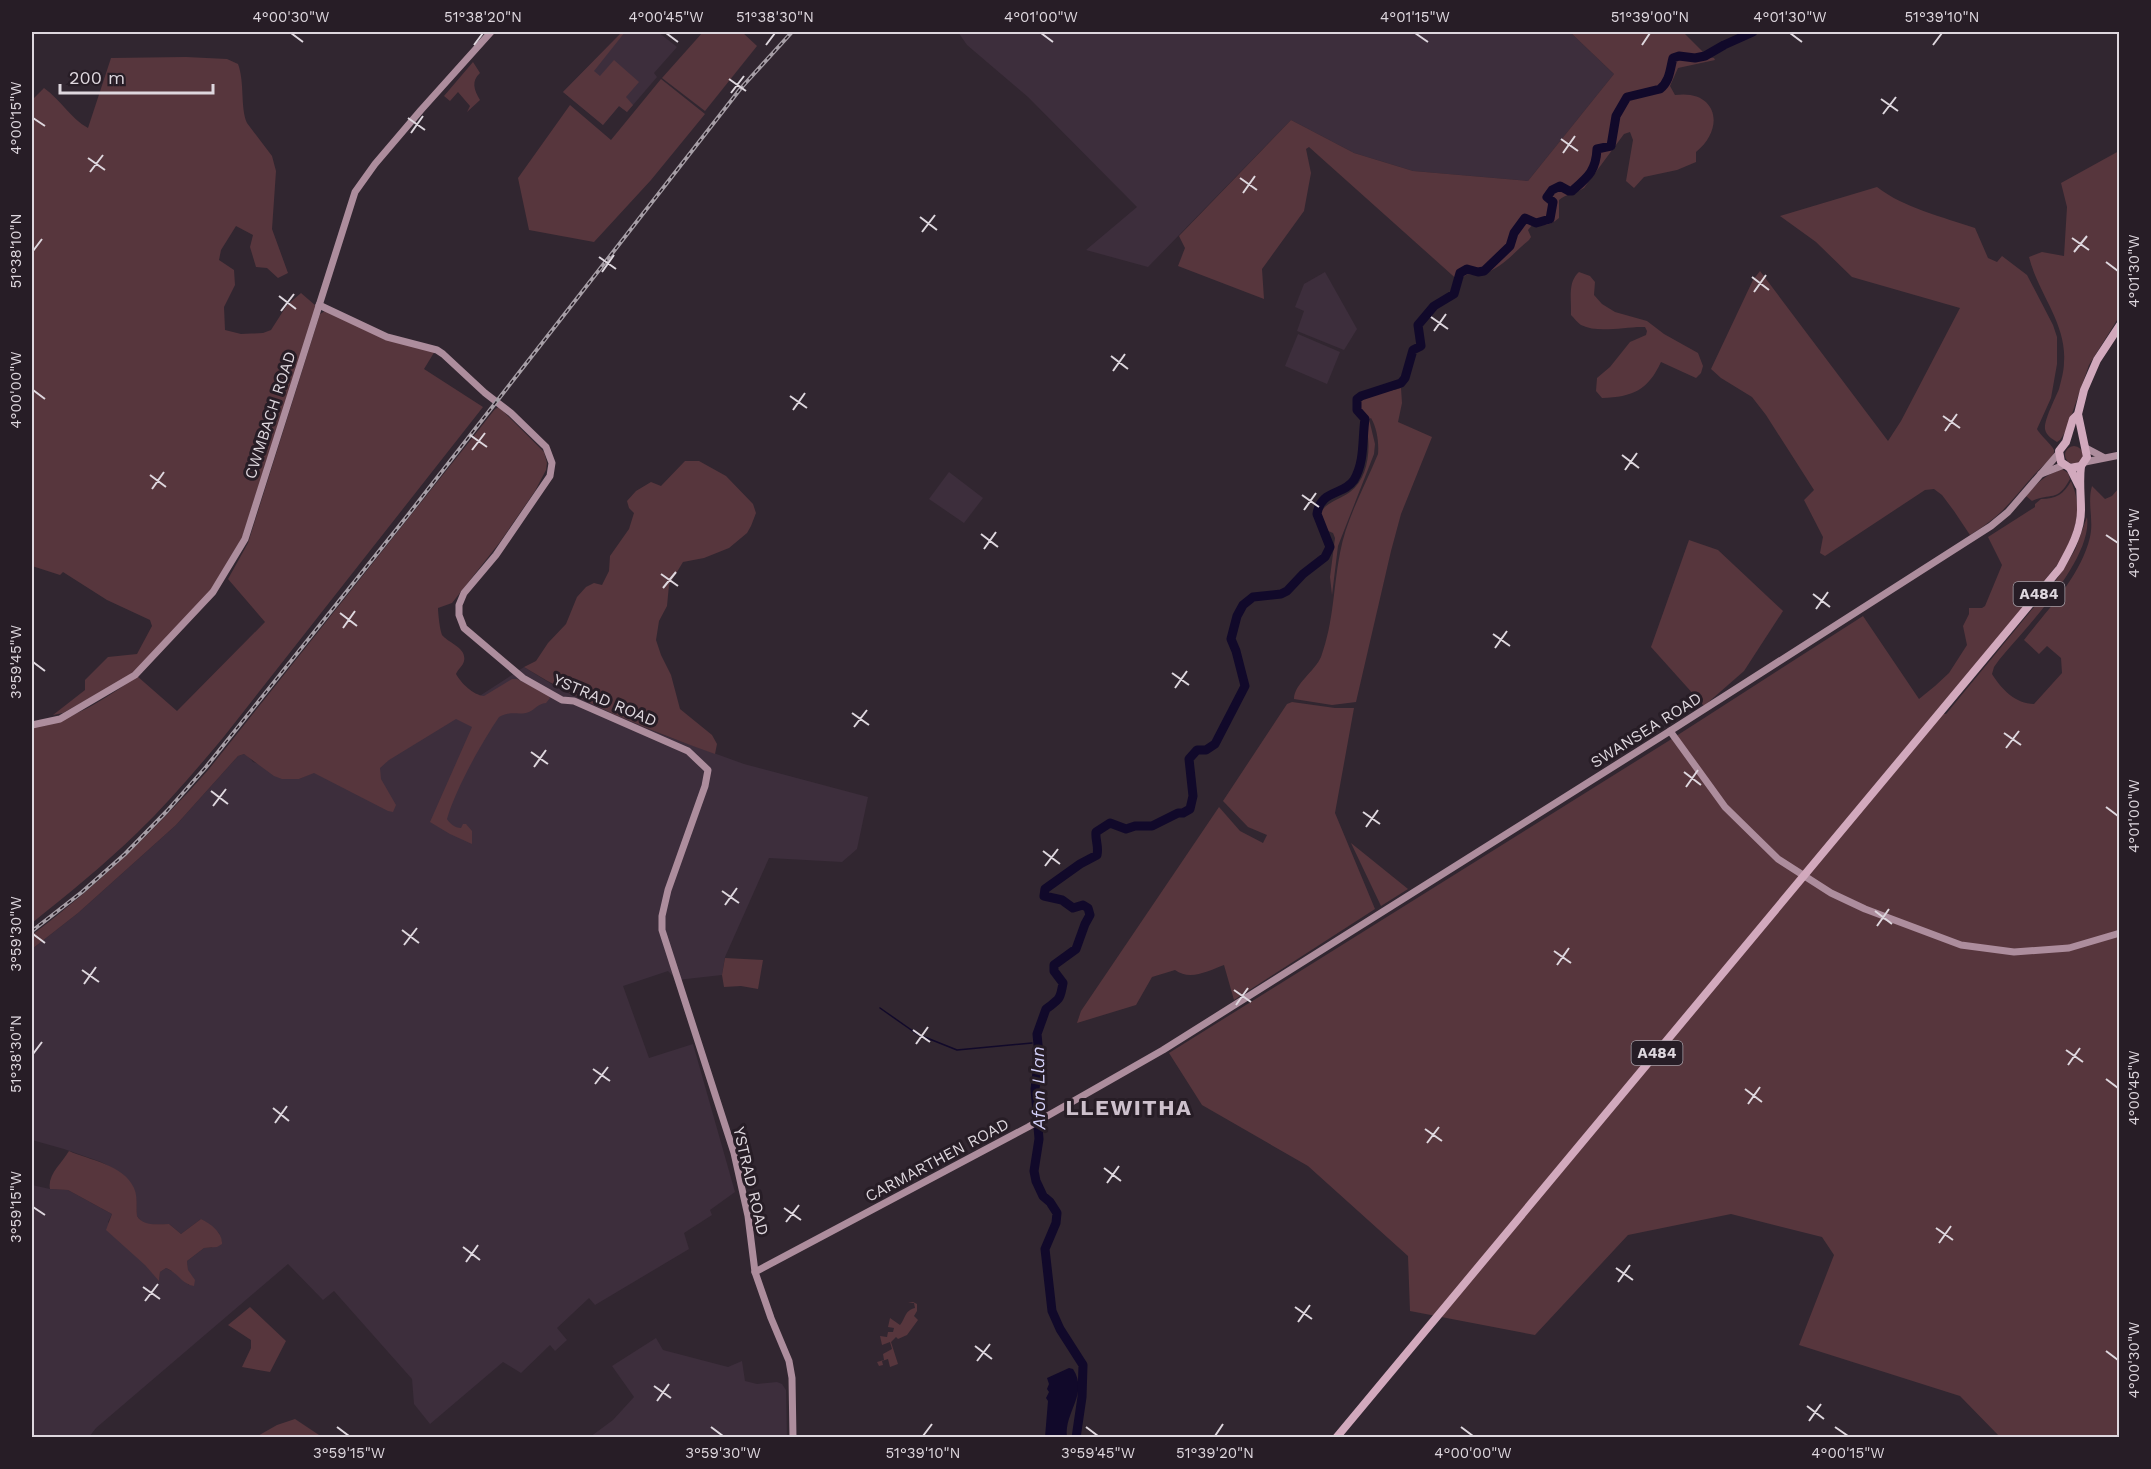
<svg xmlns="http://www.w3.org/2000/svg" width="2151" height="1469" font-family="'Work Sans',sans-serif">
  <rect width="100%" height="100%" fill="#312630"/>
  <!-- built -->
  <g fill="#3d2e3c">
    <polygon points="622,32 658,32 677,47 654,73 657,77 627,112 619,106 603,125 563,92"/>
    <polygon points="958,32 1570,32 1614,74 1528,181 1413,171 1354,153 1291,120 1148,267 1086,250 1137,207 1028,97 967,45"/>
    <polygon points="1325,272 1357,329 1344,350 1297,331 1304,311 1295,307 1304,284"/>
    <polygon points="1298,334 1340,352 1327,384 1285,366"/>
    <polygon points="949,472 983,498 964,523 929,499"/>
    <polygon points="524,667 561,690 661,734 744,764 868,797 857,849 842,862 769,858 725,957 722,975 677,980 668,971 623,986 649,1058 693,1044 735,1192 710,1210 712,1215 684,1233 689,1249 595,1305 589,1298 557,1328 567,1340 555,1351 550,1345 521,1373 503,1362 430,1424 414,1404 412,1379 334,1291 323,1300 288,1264 96,1428 89,1437 32,1438 32,1185 50,1189 68,1190 112,1214 108,1222 159,1280 160,1272 166,1268 175,1273 189,1285 187,1261 204,1248 211,1248 222,1242 219,1233 201,1219 181,1234 169,1224 149,1225 142,1222 137,1216 136,1198 117,1171 101,1162 64,1149 32,1140 32,949 78,913 176,825 238,756 244,754 248,756 253,762 299,779 478,697"/>
    <polygon points="656,1338 663,1350 728,1367 742,1361 745,1381 757,1384 777,1382 782,1384 786,1390 787,1437 590,1437 613,1420 634,1397 612,1366"/>
  </g>
  <!-- green -->
  <g fill="#57363d">
    <polygon points="622,32 625,32 594,71 600,76 614,60 639,82 626,97 633,105 627,112 619,106 603,125 563,92"/>
    <polygon points="703,32 742,32 757,46 705,111 662,78"/>
    <path d="M1570 32H1683L1708 57 1714 58 1715 60 1678 68 1670 86 1675 95C1717 89 1726 128 1696 152V162L1677 170 1644 177 1634 188 1626 181 1633 140 1630 132 1624 134 1584 188C1576 193 1566 194 1559 200V218C1551 225 1543 227 1533 224L1528 230 1531 237 1529 240C1511 255 1493 279 1468 274L1463 277 1461 283 1309 147 1306 149 1311 173 1304 211 1262 269 1264 299 1178 266 1185 248 1179 236 1291 120 1354 153 1413 171 1528 181 1614 74Z"/>
    <path d="M186 57 227 59 238 64C245 83 240 107 247 123L272 156 276 171 272 229 288 273 278 278 267 268 256 267 250 247 253 235 236 226 221 250 219 260 234 270 235 285 224 307 225 330 241 334 263 333 271 330 287 305 301 293 316 306 242 538 211 590 132 674 63 713 53 715 85 690V680L108 657 137 654 152 626 150 620 107 600 63 572 60 575 32 566V100L44 88C61 100 70 118 88 128L111 58Z"/>
    <path d="M473 62 480 73C471 81 474 90 480 100L467 112 470 106 458 92 450 101 444 96Z"/>
    <polygon points="661,79 705,114 651,180 594,242 529,230 518,178 570,105 611,140"/>
    <path d="M2119 151V317L2089 365 2066 431 2060 440 2057 442C2052 439 2046 435 2045 429 2044 420 2055 399 2059 389 2061 381 2064 371 2064 362 2067 324 2038 293 2029 257L2042 252 2064 256 2067 207 2061 183Z"/>
    <path d="M1877 187C1904 208 1943 217 1975 228L1988 258 1997 262 2002 256 2027 275 2053 325 2057 337V364L2051 398 2037 429C2040 435 2053 446 2054 450 2055 456 2048 461 2044 465 2024 483 2011 506 1989 522 1983 527 1976 531 1970 535L1954 511 1942 495 1934 489 1925 490 1825 556 1820 553 1823 537 1804 500 1814 490 1766 415 1752 397 1721 378 1711 369 1753 280 1760 271 1888 441 1901 421 1960 308 1852 277 1816 242 1780 216Z"/>
    <path d="M1579 272 1590 276 1595 282 1594 295 1602 304 1615 312 1647 321 1664 334 1698 353 1703 366 1701 373 1696 378 1661 362C1648 390 1633 397 1602 398L1596 391 1597 378 1610 367 1630 342 1646 335 1647 331 1645 327C1626 326 1599 334 1581 325 1578 323 1574 318 1571 315 1572 299 1567 283 1579 272Z"/>
    <path d="M325 311 387 338 435 351 424 369 483 407 222 739C195 771 168 803 138 832 104 865 68 894 32 923V728C72 720 103 701 137 676L177 711 265 622 228 579 248 543 320 314Z"/>
    <path d="M1401 388 1402 403 1398 422 1432 437 1401 514 1391 551 1356 702 1332 705 1294 699C1294 684 1315 671 1321 657 1334 621 1333 589 1340 553 1346 519 1365 486 1378 454 1379 442 1377 428 1371 418L1369 419 1375 444 1374 454 1338 546 1332 595 1330 577 1335 538 1333 533 1321 528 1320 513C1328 501 1339 500 1350 492 1374 474 1372 429 1359 405 1365 393 1389 392 1401 388Z"/>
    <path d="M499 407 544 452 547 463 546 470 535 491 500 542 452 603 438 608C438 612 440 634 443 636 449 643 467 648 464 661 463 666 458 669 456 674 461 683 473 695 484 696L512 679H517L547 694 550 698 546 703C537 704 536 709 529 712 519 716 511 710 499 717 482 742 455 790 447 819 449 823 455 828 461 828L463 824H466L472 831V844L450 834 430 822 472 727 456 719 389 760 380 768 381 779 396 805 393 812 388 811 314 773 299 779H282L274 776 244 754 238 756 176 825 78 913 32 949V935C97 886 155 830 209 769L473 437 495 409Z"/>
    <circle cx="2074" cy="455" r="9"/>
    <path d="M685 461H699L726 476 753 504 756 513 751 526 747 533 729 548 704 558 683 562 669 585 667 606 659 621 656 640 661 655 671 675 680 709 712 735 717 744 715 754C649 730 584 704 524 667L536 661 548 643 566 624 577 597 586 587 594 583 602 585 609 571 610 556 629 529 634 513 629 508 627 501 636 491 651 482 661 486Z"/>
    <path d="M2062 469 2068 473 2070 479C2057 503 2051 492 2032 501L2026 496C2037 483 2045 475 2062 469Z"/>
    <path d="M2071 481C2084 511 2075 532 2061 560L1937 713 1946 714 2057 579 2075 550 2087 517C2093 559 2025 629 1999 660L1994 667 1992 674C2001 689 2016 704 2034 704L2062 673 2061 658 2047 646 2039 654 2024 640C2047 610 2081 576 2090 537 2094 520 2087 503 2092 486L2105 499 2112 496 2119 488V1437H2000L1960 1396 1799 1345 1834 1255 1822 1237 1731 1214 1628 1235 1535 1335 1410 1311 1408 1256 1308 1166 1202 1105 1169 1053 1670 740 1863 616 1919 699 1935 686 1949 673 1967 645 1963 626 1969 614V608H1982L1985 606 2002 565 1988 537 2035 507V504L2041 499C2056 499 2064 494 2071 481Z"/>
    <polygon points="1689,540 1718,550 1783,611 1744,671 1704,706 1651,647"/>
    <path d="M1292 702 1335 708H1354L1335 813 1375 909 1234 1000 1224 965C1208 971 1190 981 1175 970L1152 977 1136 1005 1077 1023 1081 1011 1219 807 1240 831 1263 843 1267 835 1248 827 1223 801 1287 704Z"/>
    <polygon points="1351,843 1408,889 1381,906"/>
    <polygon points="725,958 763,960 758,989 741,986 724,987 722,975"/>
    <path d="M69 1151C89 1160 124 1165 134 1188 138 1197 136 1207 137 1216 144 1227 157 1224 169 1224L181 1234 201 1219C211 1224 223 1233 222 1244L217 1247 204 1248 187 1261 188 1270 195 1280 194 1286C183 1285 177 1272 166 1268L160 1272 159 1281 145 1265 106 1230 112 1214 68 1190 50 1189C47 1175 62 1163 69 1151Z"/>
    <path d="M913 1302 917 1304V1311L914 1316 918 1320 907 1335 898 1339 896 1337 891 1342 898 1364 890 1367 888 1359 882 1361 883 1365 879 1366 877 1362 884 1360 883 1354 892 1349 890 1342 882 1345 880 1336 887 1337 888 1332H893L894 1328 888 1327 890 1318 900 1325C906 1318 904 1311 915 1308L914 1303H908Z"/>
    <polygon points="250,1307 286,1341 270,1372 242,1367 251,1348 251,1340 228,1325"/>
    <polygon points="295,1419 322,1437 256,1437 277,1425"/>
  </g>
  <!-- water -->
  <path fill="#11092a" d="M1069 1368 1073 1369C1089 1394 1064 1412 1067 1437H1045L1048 1401 1046 1398 1049 1392 1047 1389 1049 1384 1047 1378Z"/>
  <g fill="none" stroke-linecap="round" stroke-linejoin="round">
    <!-- stream -->
    <polyline stroke="#11092a" stroke-width="1.5" points="880,1008 917,1034 957,1050 1032,1043"/>
    <!-- river -->
    <path stroke="#11092a" stroke-width="9" d="M1076 1438 1082 1397 1083 1365 1060 1329 1052 1311 1045 1249 1056 1223 1057 1213 1050 1202 1043 1196 1036 1181 1034 1171 1039 1139 1035 1089 1039 1055 1037 1034 1046 1009C1059 999 1060 1001 1063 983L1054 971V965L1076 949 1085 924 1090 915 1088 908 1083 905 1073 908 1062 900 1044 896 1045 889 1080 864 1097 855C1099 846 1095 840 1096 832L1110 823 1126 829 1135 826H1152L1178 813H1183L1190 809 1193 796 1189 759 1197 750H1206L1215 744 1245 686 1236 651 1231 639 1237 616 1243 605 1253 597 1281 594 1287 591 1303 574 1325 557 1330 547 1317 514C1321 489 1343 496 1354 480 1365 461 1362 439 1365 419L1357 410V399L1361 396 1401 383 1405 378 1413 350 1421 346 1418 325 1434 306 1454 294 1460 273 1467 269 1478 272 1484 271 1510 246 1514 233 1525 218 1536 223 1550 219 1553 202 1547 197 1552 190 1560 186 1569 191H1572C1588 177 1596 171 1597 149L1611 146 1616 116 1627 97 1660 89C1670 81 1670 69 1673 58L1679 56 1695 58 1705 56 1724 45 1753 32"/>
    <!-- secondary -->
    <g stroke="#ad8d9d" stroke-width="7">
      <polyline points="319,305 387,337 437,350 443,354 485,393 511,413 546,447 552,463 550,476 496,555 464,593 459,605 459,615 464,628 523,678 562,700 574,701 688,751 708,770 705,786 668,890 662,916 662,930 734,1153 748,1216 755,1272 771,1318 789,1361 792,1378 793,1438"/>
      <polyline points="2086,448 2103,457"/>
      <polyline points="2085,462 2120,455"/>
      <polyline points="2041,474 2064,465"/>
      <polyline points="32,725 60,719 135,675 213,592 245,539 355,192 375,164 421,110 491,32"/>
      <polyline points="1670,731 1725,807 1778,859 1831,893 1865,909 1961,945 2014,952 2069,948 2120,933"/>
      <polyline points="755,1272 1028,1127 1163,1050 1670,731 1991,526 2008,512 2059,453"/>
    </g>
    <!-- primary -->
    <g stroke="#d2a9bd" stroke-width="8">
      <polyline points="2078,414 2087,457 2081,466 2070,468 2061,462 2059,451 2066,442 2073,419 2078,414 2084,390 2097,360 2120,325"/>
      <polyline points="2070,468 2079,486"/>
      <path d="M1336 1438 2060 568C2070 550 2081 531 2081 510 2081 495 2079 481 2081 466"/>
    </g>
    <!-- rail casing -->
    <g stroke="#a69ea6" stroke-width="4">
      <polyline id="rail" points="32,931 82,892 125,854 167,811 206,767 408,515 741,88 792,32"/>
    </g>
    <!-- rail -->
    <use href="#rail" stroke="#271d26" stroke-width="1.5" stroke-dasharray="4.5" stroke-linecap="butt"/>
  </g>
  <!-- ticks -->
  <path fill="none" stroke="#ded7de" stroke-width="2" d="M291 33 303 42M666 33 678 42M1041 33 1053 42M1415 33 1428 42M1790 33 1802 42M474 45 483 33M766 45 775 33M1642 45 1650 33M1933 45 1942 33M729 79 746 91M731 93 744 76M1881 99 1898 111M1883 114 1896 97M33 118 45 126M408 118 425 130M411 133 423 116M1561 139 1578 151M1563 153 1575 136M88 158 105 170M90 172 103 155M1240 178 1257 190M1243 193 1255 176M920 217 937 230M922 232 935 215M2072 238 2089 250M33 251 42 239M2074 252 2087 236M599 257 616 269M2106 262 2118 271M602 272 614 255M1752 277 1769 290M1754 292 1766 275M279 296 296 309M281 311 294 294M1431 317 1448 329M1434 331 1446 314M1111 356 1128 369M1113 371 1125 354M33 390 45 399M790 396 807 408M793 410 805 393M1943 416 1960 428M1945 431 1957 414M470 435 487 447M472 450 485 433M1622 455 1639 468M1625 470 1637 453M150 475 166 487M152 489 164 472M1302 495 1319 507M1304 510 1316 493M981 534 998 547M2106 535 2118 543M984 549 996 532M661 574 678 586M663 588 676 572M1813 594 1830 607M1816 609 1828 592M340 613 357 626M343 628 355 611M1493 634 1510 646M1495 648 1507 631M33 662 45 671M1172 673 1189 685M1175 688 1187 671M852 713 869 725M854 727 867 710M2004 733 2021 745M2006 748 2019 731M531 752 548 764M534 767 546 750M1684 772 1701 785M1686 787 1698 770M211 791 228 804M213 806 226 789M2106 807 2118 816M1363 812 1380 824M1366 827 1378 810M1043 851 1060 864M1045 866 1058 849M722 891 739 903M725 905 737 888M1875 911 1892 924M1877 926 1889 909M402 930 419 943M33 934 45 943M404 945 417 928M1554 951 1571 963M1557 965 1569 948M82 970 99 982M84 984 96 967M1234 990 1251 1002M1236 1005 1248 988M913 1030 930 1042M916 1044 928 1027M2066 1050 2083 1062M33 1054 42 1042M2068 1065 2080 1048M593 1069 610 1081M2106 1079 2118 1088M595 1084 608 1067M1745 1089 1762 1102M1748 1104 1760 1087M273 1108 289 1121M275 1123 287 1106M1425 1129 1442 1141M1427 1143 1439 1127M1104 1168 1121 1181M1107 1183 1119 1166M33 1207 45 1215M784 1208 801 1220M786 1222 799 1205M1936 1228 1953 1240M1939 1243 1951 1226M463 1247 480 1260M466 1262 478 1245M1616 1268 1633 1280M1618 1282 1630 1265M143 1287 160 1299M145 1301 158 1284M1295 1307 1312 1319M1298 1322 1310 1305M975 1346 992 1359M2106 1351 2118 1360M977 1361 990 1344M654 1386 671 1398M657 1401 669 1384M1807 1406 1824 1419M1809 1421 1821 1404M337 1427 349 1436M711 1427 723 1436M1086 1427 1098 1436M1461 1427 1473 1436M1835 1427 1848 1436M923 1436 932 1424M1215 1436 1223 1424"/>
  <g text-anchor="middle" dominant-baseline="central" stroke-width="6" stroke-linejoin="round" paint-order="stroke">
    <!-- shield labels -->
    <g fill="#271d26" stroke="#a79fa7" stroke-width="1.5">
      <rect x="2013.5" y="582" width="51" height="24" rx="4.5"/>
      <rect x="1631.5" y="1041" width="51" height="24" rx="4.5"/>
    </g>
    <g font-size="15" font-weight="bold" fill="#ded7de">
      <text x="2039" y="594">A484</text>
      <text x="1657" y="1053">A484</text>
    </g>
    <!-- street labels -->
    <g font-size="16" fill="#ded7de" stroke="#271d26">
      <text transform="translate(270 415) rotate(-72)">CWMBACH ROAD</text>
      <text transform="translate(605 700) rotate(23)">YSTRAD ROAD</text>
      <text transform="translate(1646 730) rotate(-32)">SWANSEA ROAD</text>
      <text transform="translate(937 1160) rotate(-28)">CARMARTHEN ROAD</text>
      <text transform="translate(751 1181) rotate(77)">YSTRAD ROAD</text>
    </g>
    <!-- water labels -->
    <g font-size="18" font-style="italic" fill="#d4d1fa" stroke="#271d26">
      <text transform="translate(1038 1088) rotate(-91)">Afon Llan</text>
    </g>
    <!-- district labels -->
    <g font-size="22" font-weight="bold" letter-spacing="1.5" fill="#cdc0cc" stroke="#271d26">
      <text x="1129" y="1107">LLEWITHA</text>
    </g>
  </g>
  <!-- border -->
  <rect width="2151" height="1469" fill="none" stroke="#271d26" stroke-width="66"/>
  <!-- scale -->
  <path d="M60 84v9h153v-9" fill="none" stroke="#ded7de" stroke-width="3"/>
  <text x="69" y="84" font-size="18" fill="#ded7de" stroke="#271d26" stroke-width="4.5" paint-order="stroke">200 m</text>
  <rect x="33" y="33" width="2085" height="1403" fill="none" stroke="#ded7de" stroke-width="2"/>
  <g font-size="15" text-anchor="middle" fill="#ded7de">
    <text x="291" y="22">4°00'30"W</text>
    <text x="483" y="22">51°38'20"N</text>
    <text x="666" y="22">4°00'45"W</text>
    <text x="775" y="22">51°38'30"N</text>
    <text x="1041" y="22">4°01'00"W</text>
    <text x="1415" y="22">4°01'15"W</text>
    <text x="1650" y="22">51°39'00"N</text>
    <text x="1790" y="22">4°01'30"W</text>
    <text x="1942" y="22">51°39'10"N</text>
    <text transform="translate(16 118) rotate(-90)" y="5">4°00'15"W</text>
    <text transform="translate(16 251) rotate(-90)" y="5">51°38'10"N</text>
    <text transform="translate(2134 271) rotate(-90)" y="5">4°01'30"W</text>
    <text transform="translate(16 390) rotate(-90)" y="5">4°00'00"W</text>
    <text transform="translate(2134 543) rotate(-90)" y="5">4°01'15"W</text>
    <text transform="translate(16 662) rotate(-90)" y="5">3°59'45"W</text>
    <text transform="translate(2134 816) rotate(-90)" y="5">4°01'00"W</text>
    <text transform="translate(16 934) rotate(-90)" y="5">3°59'30"W</text>
    <text transform="translate(16 1054) rotate(-90)" y="5">51°38'30"N</text>
    <text transform="translate(2134 1088) rotate(-90)" y="5">4°00'45"W</text>
    <text transform="translate(16 1207) rotate(-90)" y="5">3°59'15"W</text>
    <text transform="translate(2134 1360) rotate(-90)" y="5">4°00'30"W</text>
    <text x="349" y="1458">3°59'15"W</text>
    <text x="723" y="1458">3°59'30"W</text>
    <text x="923" y="1458">51°39'10"N</text>
    <text x="1098" y="1458">3°59'45"W</text>
    <text x="1215" y="1458">51°39'20"N</text>
    <text x="1473" y="1458">4°00'00"W</text>
    <text x="1848" y="1458">4°00'15"W</text>
  </g>
</svg>
